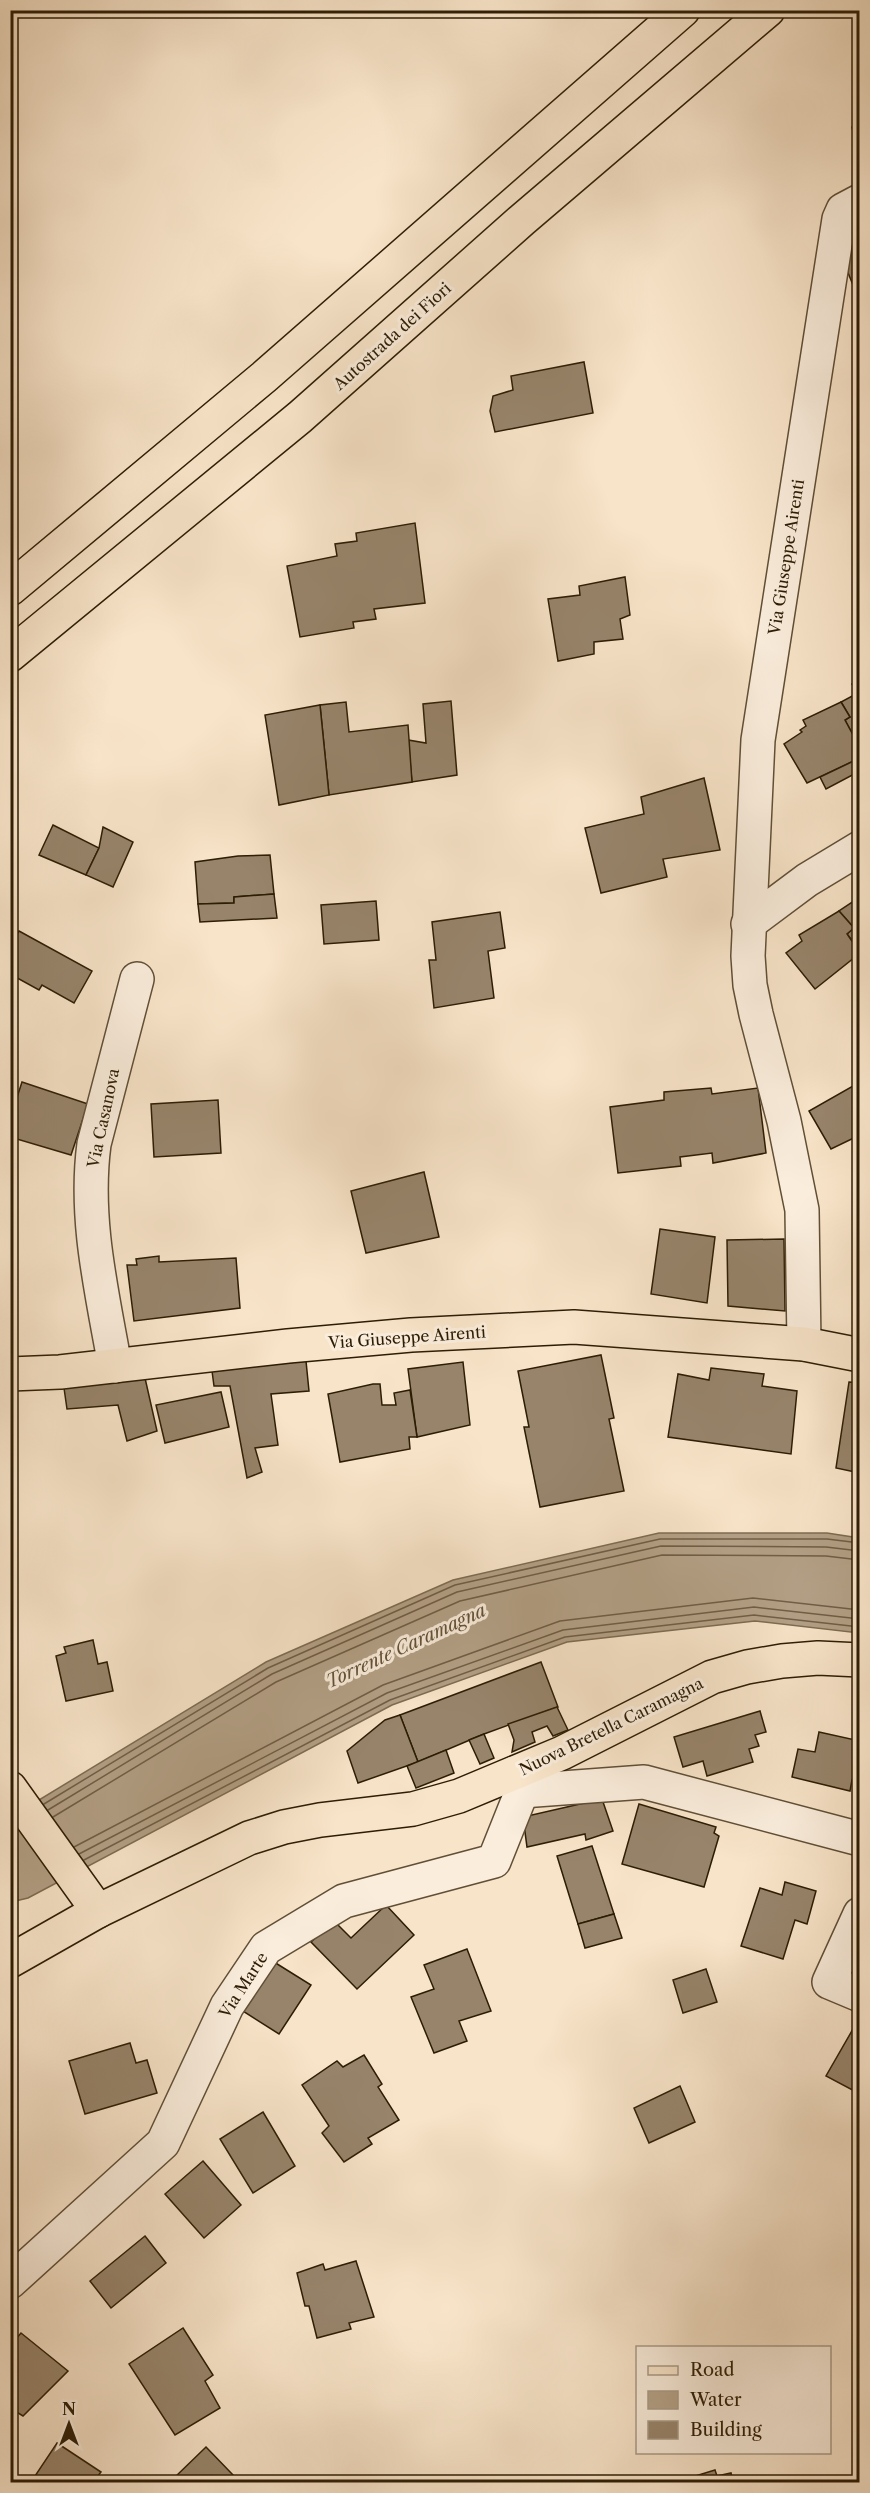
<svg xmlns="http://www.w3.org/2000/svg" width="870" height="2493" font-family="'Libre Caslon Text',serif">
  <rect width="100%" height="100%" fill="#f8e4c9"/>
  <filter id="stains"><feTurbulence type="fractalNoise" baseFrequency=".00333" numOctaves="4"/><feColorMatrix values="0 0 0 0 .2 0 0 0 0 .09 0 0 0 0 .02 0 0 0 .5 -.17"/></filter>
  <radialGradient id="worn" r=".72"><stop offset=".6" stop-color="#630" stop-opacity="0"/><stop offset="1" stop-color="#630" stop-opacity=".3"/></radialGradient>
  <!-- water -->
  <polygon fill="#b3a086" stroke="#7d6c52" stroke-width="1.5" points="659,1533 827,1533 859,1538 859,1633 755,1621 567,1642 392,1705 28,1898 11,1902 11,1817 266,1662 453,1580"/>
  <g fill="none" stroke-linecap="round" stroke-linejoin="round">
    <!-- shore -->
    <g stroke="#705e46" stroke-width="1.5">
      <polyline points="44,1804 268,1668 455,1585 660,1539 827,1539 860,1543"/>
      <polyline points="48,1810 272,1674 457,1592 661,1546 826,1547 860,1551"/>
      <polyline points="53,1817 276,1682 460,1601 662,1555 826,1556 860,1560"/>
      <polyline points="74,1847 383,1685 560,1621 753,1598 860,1610"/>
      <polyline points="79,1854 387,1693 563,1630 754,1607 860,1619"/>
      <polyline points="84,1860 390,1700 565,1637 754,1615 860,1627"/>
    </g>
  </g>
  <!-- building -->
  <g fill="#97846b" stroke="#2d1d05" stroke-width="1.5">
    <polygon points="860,120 860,148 856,145 852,127"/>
    <polygon points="860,211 860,282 853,285 840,253"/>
    <polygon points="584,362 593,413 495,432 490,411 493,396 513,390 511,376"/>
    <polygon points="415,523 425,603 374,609 376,619 353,622 354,628 300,637 287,566 337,556 335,544 357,541 356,533"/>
    <polygon points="625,577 630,615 620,619 623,639 594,642 594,654 558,661 548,599 580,595 579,586"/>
    <polygon points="860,681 860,748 845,720 850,717 841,702 858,693 852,684"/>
    <polygon points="451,701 457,775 412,782 408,740 426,743 423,704"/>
    <polygon points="346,702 349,732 408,725 412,782 329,795 320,705"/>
    <polygon points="841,702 850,717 845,720 860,748 860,758 807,783 784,744 802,732 800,730 806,726 803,720"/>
    <polygon points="320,705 329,795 279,805 265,715"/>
    <polygon points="860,758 860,771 826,789 820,777"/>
    <polygon points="704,778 720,850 663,859 667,877 601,893 585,828 644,814 641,797"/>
    <polygon points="53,825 99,848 86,875 39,855"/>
    <polygon points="103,827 133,842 113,887 86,875 99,848"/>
    <polygon points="270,855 274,894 234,897 234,903 198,904 195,862 238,856"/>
    <polygon points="274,894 277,918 200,922 198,904 234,903 234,897"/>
    <polygon points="860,897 860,950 847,934 854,928 839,911"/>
    <polygon points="376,901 379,940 324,944 321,905"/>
    <polygon points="839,911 854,928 847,934 860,953 815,989 786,953 802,941 799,935"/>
    <polygon points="500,912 505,948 488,951 494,998 434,1008 429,960 436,960 432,922"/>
    <polygon points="19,931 92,971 74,1003 42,985 39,990 10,974 10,947"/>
    <polygon points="22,1082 88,1104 71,1155 10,1137 10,1119"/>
    <polygon points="860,1082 860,1135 831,1149 809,1111"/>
    <polygon points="711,1088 712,1094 758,1088 766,1153 713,1163 712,1153 680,1157 681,1166 618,1173 610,1107 664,1100 664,1092"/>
    <polygon points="218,1100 221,1153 154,1157 151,1104"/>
    <polygon points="424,1172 439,1237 366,1253 351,1191"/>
    <polygon points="660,1229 715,1237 707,1303 651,1294"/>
    <polygon points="784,1239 785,1311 728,1306 727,1240"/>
    <polygon points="159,1256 159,1262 236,1258 240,1308 134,1321 127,1265 137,1265 136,1259"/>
    <polygon points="601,1355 614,1418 609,1419 624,1491 540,1507 524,1427 529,1427 518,1371"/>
    <polygon points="306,1361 309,1391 271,1394 278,1445 255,1448 262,1472 247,1478 230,1386 214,1386 212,1371"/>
    <polygon points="463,1362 470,1425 417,1437 408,1369"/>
    <polygon points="711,1368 764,1374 762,1386 797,1391 791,1454 668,1437 678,1374 709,1380"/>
    <polygon points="145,1378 157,1431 127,1441 118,1405 67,1409 64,1388"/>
    <polygon points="849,1382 860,1383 860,1473 836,1468"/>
    <polygon points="373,1384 380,1384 382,1405 396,1405 394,1393 410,1390 417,1437 409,1437 410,1449 340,1462 328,1394"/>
    <polygon points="221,1392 229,1427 165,1443 156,1405"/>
    <polygon points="93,1640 98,1664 107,1662 113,1691 66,1701 56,1656 66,1653 64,1647"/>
    <polygon points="541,1662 558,1707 484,1734 418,1762 400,1715"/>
    <polygon points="557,1707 568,1730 553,1736 547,1726 532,1732 535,1742 512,1752 514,1740 508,1724"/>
    <polygon points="760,1711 766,1732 755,1735 759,1746 749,1749 753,1762 707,1776 703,1761 683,1767 674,1737"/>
    <polygon points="400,1715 418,1762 358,1783 347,1751 385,1720"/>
    <polygon points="819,1732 860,1741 860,1782 852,1780 850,1791 792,1777 798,1749 815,1752"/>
    <polygon points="484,1734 494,1758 480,1764 469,1740"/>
    <polygon points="446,1750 454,1773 416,1788 407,1766"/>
    <polygon points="602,1799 613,1831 586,1840 585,1834 527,1847 523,1817"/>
    <polygon points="639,1804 716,1827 714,1833 719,1836 704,1887 622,1864"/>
    <polygon points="592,1846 614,1914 578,1924 557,1856"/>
    <polygon points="785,1882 816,1891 807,1924 795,1920 783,1959 741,1946 760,1888 782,1895"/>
    <polygon points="386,1905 414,1935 357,1989 311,1942 334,1921 351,1938"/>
    <polygon points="614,1914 622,1938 585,1948 578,1924"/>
    <polygon points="467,1949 491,2011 459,2021 467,2041 434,2053 411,1997 434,1989 424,1965"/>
    <polygon points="266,1957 311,1985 279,2034 235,2006"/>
    <polygon points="706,1969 717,2002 683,2013 673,1980"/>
    <polygon points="857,2022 860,2023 860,2094 826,2076"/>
    <polygon points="130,2043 136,2063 147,2060 157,2093 85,2114 69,2061"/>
    <polygon points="364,2055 382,2084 378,2087 399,2120 368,2138 372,2144 344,2162 322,2133 329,2126 302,2085 337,2061 343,2067"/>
    <polygon points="680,2086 695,2122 649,2143 634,2108"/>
    <polygon points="263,2112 295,2166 253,2193 220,2139"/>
    <polygon points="203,2161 241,2205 204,2238 165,2194"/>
    <polygon points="145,2236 166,2263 111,2308 90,2281"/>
    <polygon points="356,2261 374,2317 349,2323 351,2329 317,2338 309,2306 305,2306 297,2273 323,2264 325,2270"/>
    <polygon points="183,2328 213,2375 205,2381 220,2408 175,2435 129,2364"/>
    <polygon points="21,2333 68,2371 23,2416 10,2408 10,2346"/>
    <polygon points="57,2443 101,2472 94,2481 96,2482 31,2482"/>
    <polygon points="206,2447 234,2476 228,2482 174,2482 172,2480"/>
    <polygon points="715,2470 717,2476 731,2473 733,2482 684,2482 682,2480"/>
  </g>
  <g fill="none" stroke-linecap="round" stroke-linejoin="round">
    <!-- minor casing -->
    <g stroke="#604f36" stroke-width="36">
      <g id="minor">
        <polyline points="748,924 807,880 860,848"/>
        <polyline points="804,1344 802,1210 784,1121 756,1014 750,985 748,956 758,740 839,219 843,210 860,201"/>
        <path d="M115 1366C102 1292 84 1219 94 1144L137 979"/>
        <polyline points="522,1791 644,1782 860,1839"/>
        <polyline points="860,1914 829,1982 860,1995"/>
        <polyline points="10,2282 163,2143 227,2006 266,1948 344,1901 494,1861 522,1791 515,1773"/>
      </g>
    </g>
    <!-- major casing -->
    <g stroke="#2d1d05" stroke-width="36">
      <g id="major">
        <polyline points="10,1374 60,1372 288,1346 411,1335 574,1327 804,1344 860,1355"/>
        <polyline points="10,1788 98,1911"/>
        <polyline points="10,1961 98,1911 249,1838 284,1827 320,1820 413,1809 459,1796 562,1753 712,1677 747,1667 782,1661 818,1658 860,1660"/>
      </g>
    </g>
    <!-- highway casing -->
    <g stroke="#2d1d05" stroke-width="36">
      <g id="highway">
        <polyline points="10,589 264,377 683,10"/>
        <polyline points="10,655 300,417 522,220 768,10"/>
      </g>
    </g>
    <!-- minor -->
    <use href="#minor" stroke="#faeddc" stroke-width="33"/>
    <!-- major -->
    <use href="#major" stroke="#f8e4c9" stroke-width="33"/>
    <!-- highway -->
    <use href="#highway" stroke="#f8e4c9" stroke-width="33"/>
  </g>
  <g text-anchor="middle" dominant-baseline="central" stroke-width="6" stroke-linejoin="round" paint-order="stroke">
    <!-- street labels -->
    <g font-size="16" fill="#2d1d05" stroke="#faeddc">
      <text transform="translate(392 336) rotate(-42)">Autostrada dei Fiori</text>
      <text transform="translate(786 557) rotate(-81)">Via Giuseppe Airenti</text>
      <text transform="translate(103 1118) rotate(-78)">Via Casanova</text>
      <text transform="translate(407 1337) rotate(-4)">Via Giuseppe Airenti</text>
      <text transform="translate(611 1726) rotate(-26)">Nuova Bretella Caramagna</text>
      <text transform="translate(243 1985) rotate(-57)">Via Marte</text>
    </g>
    <!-- water labels -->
    <g font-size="18" font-style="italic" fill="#635139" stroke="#faeddc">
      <text transform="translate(406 1646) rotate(-25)">Torrente Caramagna</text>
    </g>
  </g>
  <!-- margin -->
  <rect width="870" height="2493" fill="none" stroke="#f8e4c9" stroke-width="36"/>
  <rect x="12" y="12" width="846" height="2469" fill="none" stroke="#2d1d05" stroke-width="3"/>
  <rect x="18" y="18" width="834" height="2457" fill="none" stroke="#2d1d05" stroke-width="1.5"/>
  <!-- legend -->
  <rect x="636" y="2346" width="195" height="108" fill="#faeddc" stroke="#a89a86" stroke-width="1.5"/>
  <rect x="648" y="2366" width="30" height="9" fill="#f8e4c9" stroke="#a89a86" stroke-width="1.5"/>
  <text x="690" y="2376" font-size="18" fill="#2d1d05">Road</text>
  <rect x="648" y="2391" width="30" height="18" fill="#b3a086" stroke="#a89a86" stroke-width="1.5"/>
  <text x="690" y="2406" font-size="18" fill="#2d1d05">Water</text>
  <rect x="648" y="2421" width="30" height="18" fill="#97846b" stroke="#a89a86" stroke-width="1.5"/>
  <text x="690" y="2436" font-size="18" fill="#2d1d05">Building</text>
  <!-- north arrow -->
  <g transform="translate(69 2424)" stroke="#faeddc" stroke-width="4.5" paint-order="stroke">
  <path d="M0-4.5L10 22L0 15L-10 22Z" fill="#2d1d05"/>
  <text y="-9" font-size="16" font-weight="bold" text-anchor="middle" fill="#2d1d05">N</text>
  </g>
  <rect width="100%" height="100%" filter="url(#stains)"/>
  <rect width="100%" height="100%" fill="url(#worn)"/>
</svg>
